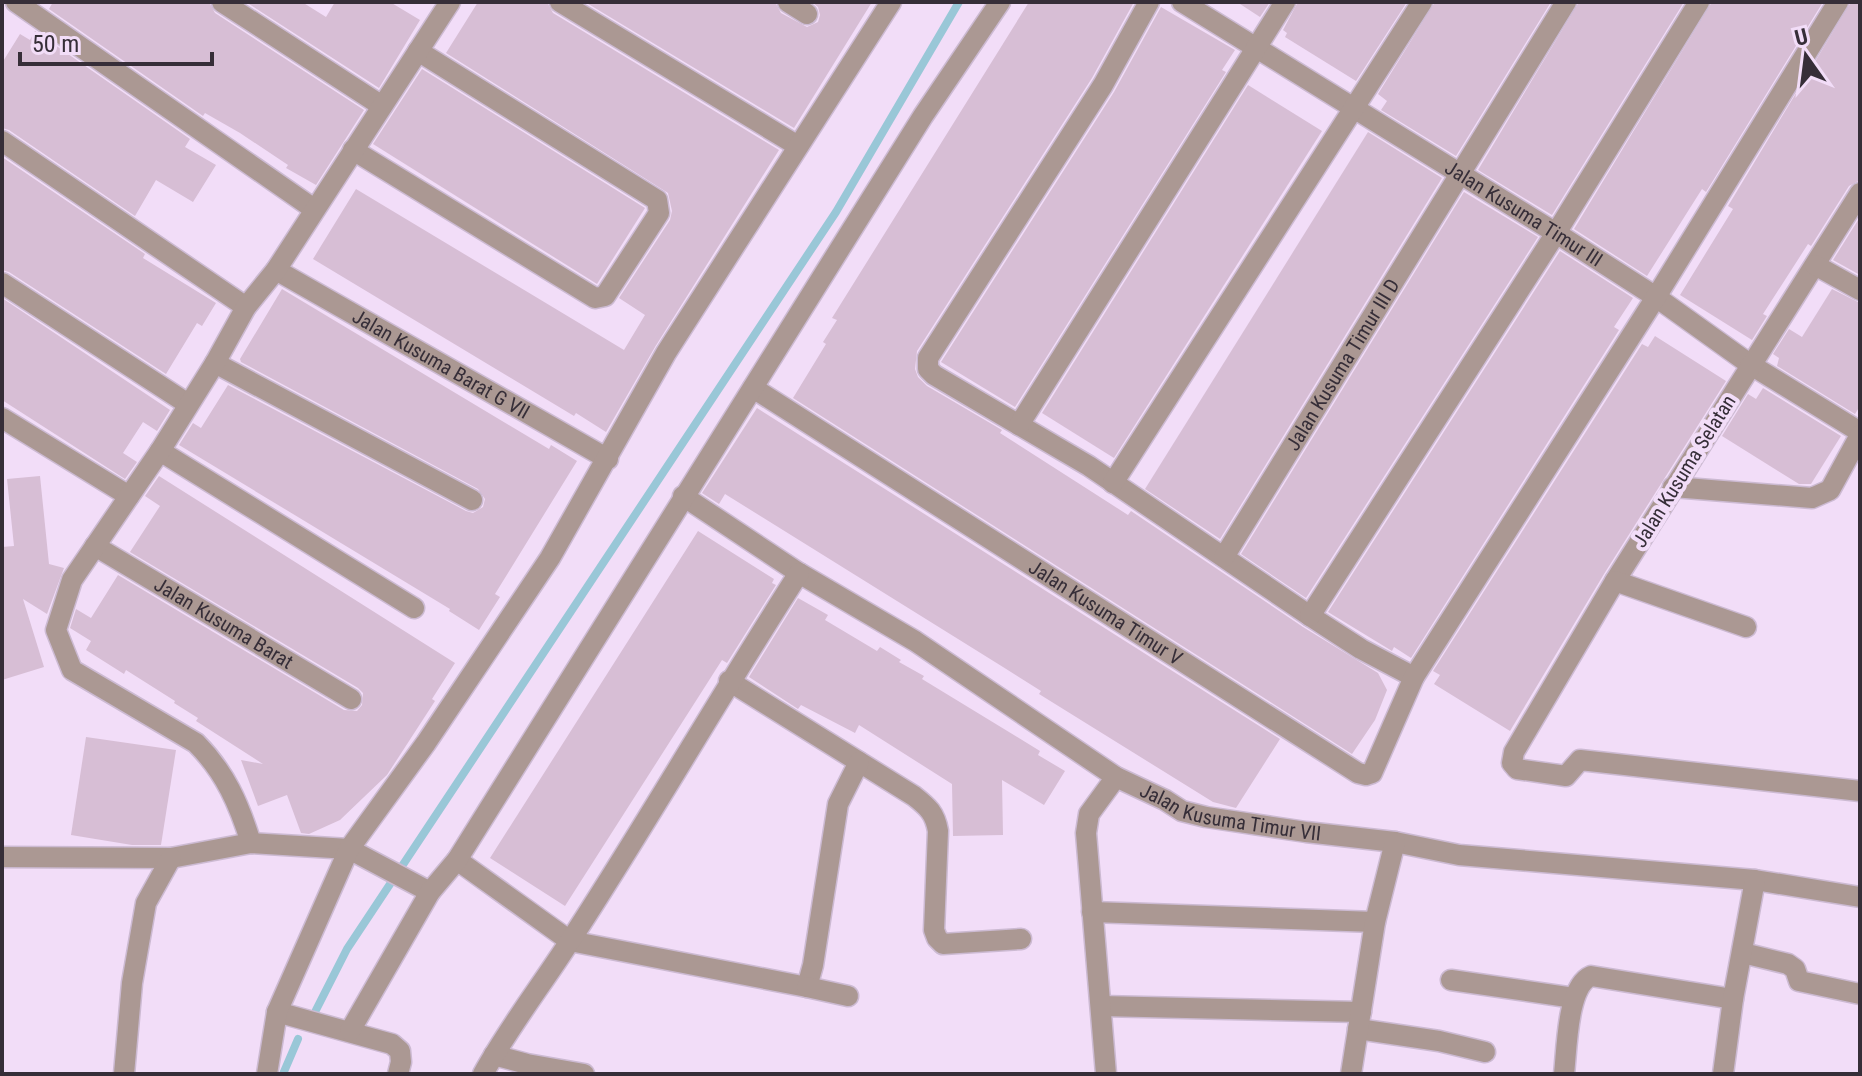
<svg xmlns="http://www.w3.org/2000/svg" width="1862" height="1076" font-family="'Roboto Condensed',sans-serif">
  <rect width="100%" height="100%" fill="#f2ddf8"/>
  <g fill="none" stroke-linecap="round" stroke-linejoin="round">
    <!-- stream -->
    <g stroke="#99c7d7" stroke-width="8">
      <polyline points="316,1010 347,949 836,212 959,2"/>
      <polyline points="283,1074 298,1039"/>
    </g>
  </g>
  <!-- building -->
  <g fill="#d7bed5">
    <polygon points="53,2 209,2 215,13 364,110 316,185 286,168 288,165 240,133 205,113 203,116 49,9"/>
    <polygon points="246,2 302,2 326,17 335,2 390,2 420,20 379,88"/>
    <polygon points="478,2 547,2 553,13 779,150 655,347 606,432 576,413 574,416 313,259 356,189 624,350 645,315 619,298 670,220 672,211 668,193 446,53"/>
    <polygon points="585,2 775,2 781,13 807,27 818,22 820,15 818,7 812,2 872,2 794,128"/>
    <polygon points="1029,2 1134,2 1092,78 917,351 915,369 918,377 927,386 1002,430 1000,433 1128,515 1131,511 1303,627 1378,673 1387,690 1375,720 1352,754 793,398 826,344 823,342 837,320 832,318"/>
    <polygon points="1237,2 1270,2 1260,17"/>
    <polygon points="1298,2 1407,2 1356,81 1285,37 1287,33 1283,30"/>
    <polygon points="1435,2 1551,2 1456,156 1381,110 1387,101 1378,94"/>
    <polygon points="1579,2 1684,2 1552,215 1478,170"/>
    <polygon points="1712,2 1823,2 1706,192 1702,189 1647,276 1574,229"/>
    <polygon points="1851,2 1860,2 1860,180 1849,186 1811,246 1808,244 1763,314 1767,316 1752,340 1680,295 1733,209 1728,206"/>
    <polygon points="1161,7 1235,50 1222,70 1226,72 1015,407 941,362 1114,92"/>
    <polygon points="35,31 190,139 185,147 216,165 193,202 156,180 135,216 9,130 2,128 2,63 20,34 30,40"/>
    <polygon points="422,69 645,208 597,284 373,144"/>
    <polygon points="1248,85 1322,131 1114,458 1042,413"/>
    <polygon points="1368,132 1442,178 1220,539 1145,489"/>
    <polygon points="2,157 145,254 143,258 216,303 202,326 197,323 166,374 9,272 2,270"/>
    <polygon points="1464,192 1538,237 1306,598 1241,554"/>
    <polygon points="1860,217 1860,275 1833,260"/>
    <polygon points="1560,251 1633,298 1614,327 1619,330 1411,658 1394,647 1392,651 1328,612"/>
    <polygon points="282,289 549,449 551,445 577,461 495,594 500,597 479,630 449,611 450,609 179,445 193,423 201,428 228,385 466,511 473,513 483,507 485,499 478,489 241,362 240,359"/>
    <polygon points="1832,289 1860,303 1860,406 1855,414 1777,366 1779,358 1773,354 1789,329 1802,337"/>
    <polygon points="2,298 170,410 157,431 143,422 123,453 137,462 125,479 2,400"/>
    <polygon points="1655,336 1726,381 1604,574 1510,731 1434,684 1440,675 1433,671 1642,344 1648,347"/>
    <polygon points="1763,388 1841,436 1811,484 1799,484 1722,436 1748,394 1756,399"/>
    <polygon points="757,408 1280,739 1236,808 1213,802 1039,694 1041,691 1003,667 725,494 719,504 702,493"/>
    <polygon points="40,476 49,564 64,568 47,614 23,599 44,667 2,680 2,547 14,546 7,479"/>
    <polygon points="159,476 455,663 432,699 435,701 387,775 340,820 309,834 301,833 287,795 258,806 241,760 263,764 196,721 198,718 174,703 175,701 126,670 124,674 86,650 91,641 70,628 76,609 91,618 118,575 344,710 357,711 362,705 363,693 358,688 130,552 160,506 145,496"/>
    <polygon points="698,531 774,579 772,583 776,585 727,663 722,660 565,906 490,858"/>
    <polygon points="798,598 828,615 825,620 877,651 880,647 901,660 899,662 924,676 922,679 1040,751 1038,755 1065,771 1044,805 1002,780 1003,835 953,836 952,784 859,725 855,733 801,705 798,709 749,677"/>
    <polygon points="86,737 176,750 161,845 132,845 71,835"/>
  </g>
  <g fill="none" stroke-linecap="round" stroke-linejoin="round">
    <!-- minor casing -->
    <g stroke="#ccbad2" stroke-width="23">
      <g id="minor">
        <polyline points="16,2 314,209"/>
        <polyline points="222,2 382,106"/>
        <polyline points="560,2 798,146"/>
        <polyline points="788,2 807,14"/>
        <polyline points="1149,2 1103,85 928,358 928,369 934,375 1089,466 1310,616 1361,649 1414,677"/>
        <path id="s1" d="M1182 2 1556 233 1656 297 1751 365 1860 432"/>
        <polyline points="2,141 246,307"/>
        <polyline points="353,150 595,298 605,296 659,213 657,200 418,51"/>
        <polyline points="1860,193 1615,581 1514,752 1512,763 1517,769 1566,776 1580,760 1860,791"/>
        <polyline points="1815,265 1860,290"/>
        <path id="s2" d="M276 270 608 459"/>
        <polyline points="2,283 188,404"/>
        <polyline points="215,363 472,500"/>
        <path id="s3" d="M753 388 1358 773 1366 775 1372 773 1414 677 1656 297 1838 2"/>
        <polyline points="2,418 129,496"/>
        <polyline points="1019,425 1285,2"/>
        <polyline points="160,451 414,608"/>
        <polyline points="1113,483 1422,2"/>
        <polyline points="1673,487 1812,498 1830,490 1860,435"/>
        <path id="s4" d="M683 496 799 573 915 641 1116 777 1165 800 1182 811 1206 817 1306 832 1395 842 1459 855 1755 880 1860 897"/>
        <path id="s5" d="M95 546 351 699"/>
        <path id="s6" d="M1224 557 1566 2"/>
        <polyline points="1615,581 1746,627"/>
        <polyline points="1310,616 1556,233 1699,2"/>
        <path d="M729 681 914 796C928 807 935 813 938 831L934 930 937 938 943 944 1021 939"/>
        <path d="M251 843C239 804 225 772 196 743L72 670 56 630 72 580 160 451 215 363 246 307 276 270 450 2"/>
        <polyline points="2,857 171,858 251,843 349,849 430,892"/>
        <polyline points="457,860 570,941 807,987 813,965 838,804 859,762"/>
        <polyline points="1092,912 1375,922"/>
        <polyline points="1743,953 1788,964 1795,969 1799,981 1860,994"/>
        <polyline points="1451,980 1574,998"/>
        <polyline points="807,987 848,996"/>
        <polyline points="1101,1006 1361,1012"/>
        <polyline points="277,1012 392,1044 400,1051 401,1062 398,1074"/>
        <polyline points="1358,1029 1439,1041 1485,1052"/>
        <polyline points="350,1031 430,892 457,860 923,116 1000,2"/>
        <polyline points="494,1055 527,1064 584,1074"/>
        <polyline points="124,1074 132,983 146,903 171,858"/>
        <polyline points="267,1074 277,1012 349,849 426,743 550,558 666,353 891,2"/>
        <path d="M483 1074C509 1027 541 986 570 941 649 820 721 694 799 573"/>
        <polyline points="1106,1074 1086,833 1089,814 1116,777"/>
        <polyline points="1351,1074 1375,922 1395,842"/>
        <path d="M1564 1074C1567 1049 1567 986 1591 976L1733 999"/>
        <polyline points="1723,1074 1733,999 1755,880"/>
      </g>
    </g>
    <!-- minor -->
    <use href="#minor" stroke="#ab9893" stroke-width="20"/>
  </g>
  <g text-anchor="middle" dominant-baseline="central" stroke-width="8" stroke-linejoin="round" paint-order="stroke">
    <!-- street labels -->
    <g font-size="20" fill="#362e38" stroke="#f2ddf8">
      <text stroke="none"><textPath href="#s1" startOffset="402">Jalan Kusuma Timur III</textPath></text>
      <text stroke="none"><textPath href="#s2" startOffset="190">Jalan Kusuma Barat G VII</textPath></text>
      <text stroke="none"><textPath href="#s6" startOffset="226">Jalan Kusuma Timur III D</textPath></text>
      <text transform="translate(1684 471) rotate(-58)">Jalan Kusuma Selatan</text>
      <text stroke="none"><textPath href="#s3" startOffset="418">Jalan Kusuma Timur V</textPath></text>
      <text stroke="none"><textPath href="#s5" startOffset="150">Jalan Kusuma Barat</textPath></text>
      <text stroke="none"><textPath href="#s4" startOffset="638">Jalan Kusuma Timur VII</textPath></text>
    </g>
  </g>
  <!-- border -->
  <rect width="1862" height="1076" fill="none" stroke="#362e38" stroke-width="8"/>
  <!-- north arrow -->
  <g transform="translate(1806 56) rotate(346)" stroke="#f2ddf8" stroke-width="6" paint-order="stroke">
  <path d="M0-6L14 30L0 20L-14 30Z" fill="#362e38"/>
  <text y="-12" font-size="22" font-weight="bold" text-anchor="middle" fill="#362e38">U</text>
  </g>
  <!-- scale -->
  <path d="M20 52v12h192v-12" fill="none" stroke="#362e38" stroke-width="4"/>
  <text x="32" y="52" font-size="24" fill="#362e38" stroke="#f2ddf8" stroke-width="6" paint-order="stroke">50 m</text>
</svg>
